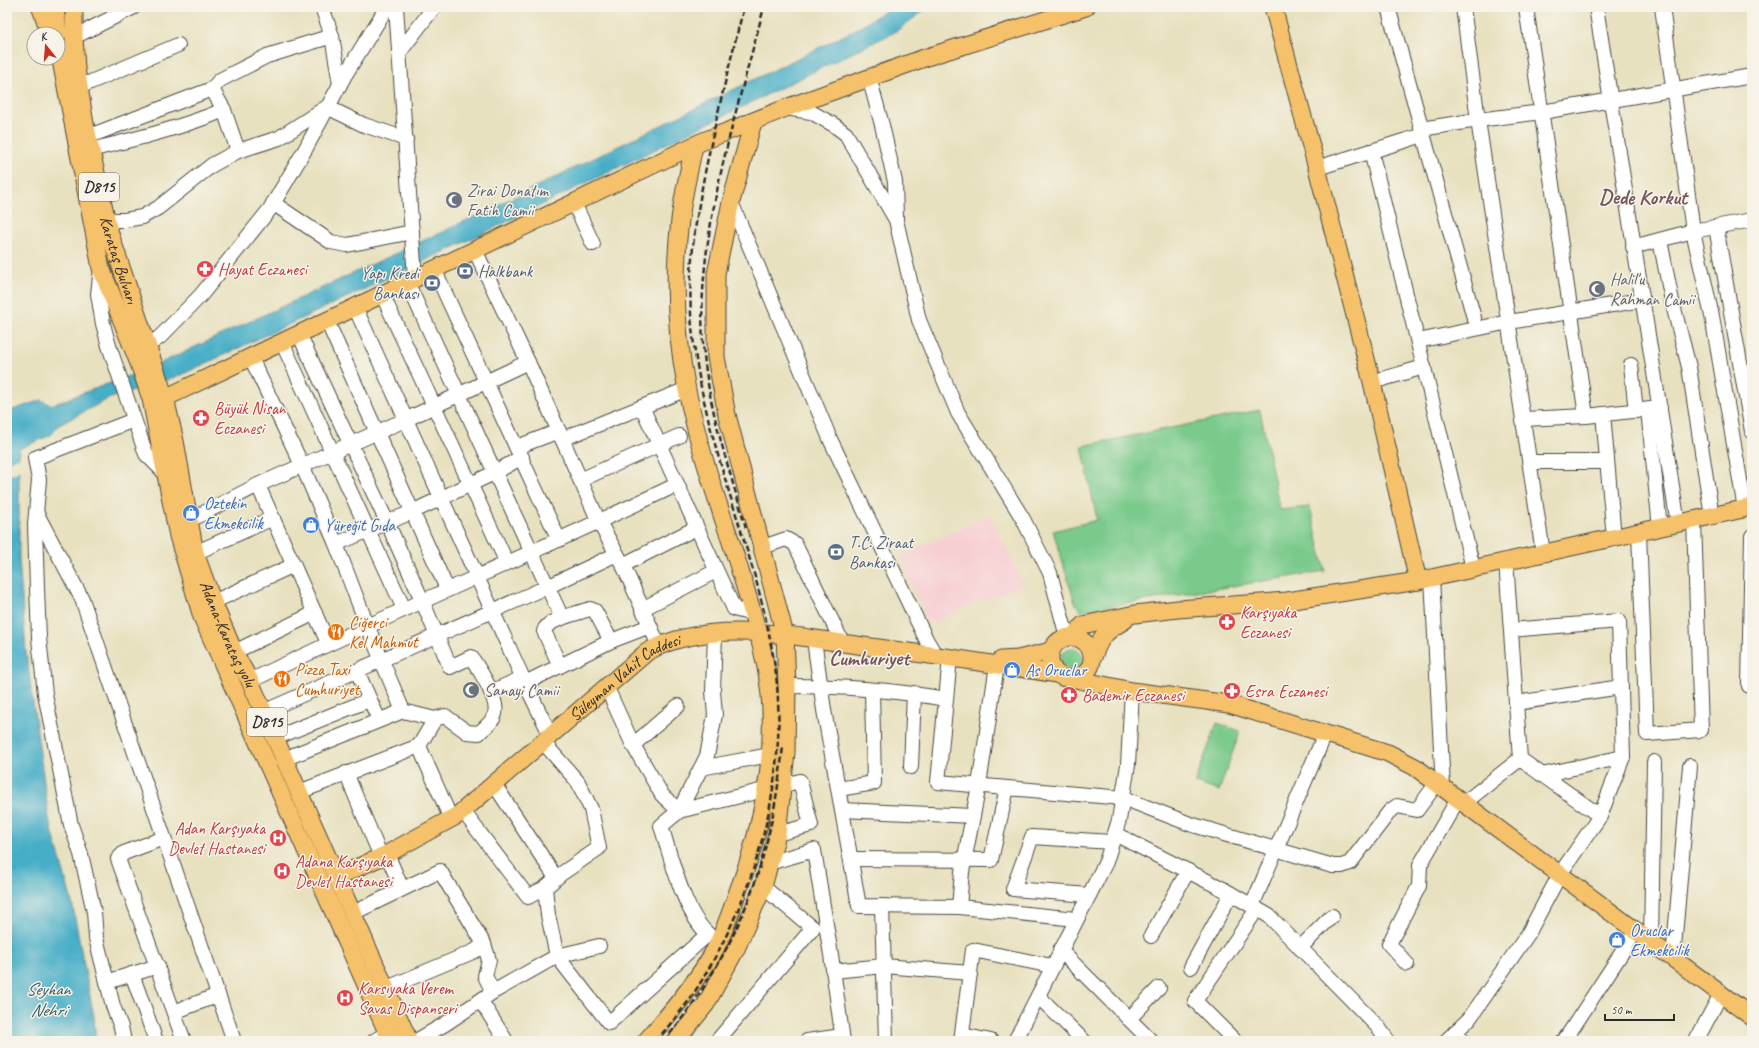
<svg xmlns="http://www.w3.org/2000/svg" width="1759" height="1048" font-family="Caveat,sans-serif">
  <rect width="100%" height="100%" fill="#f7f3e8"/>
  <filter id="ink" filterUnits="userSpaceOnUse"><feTurbulence type="fractalNoise" baseFrequency=".025" numOctaves="2"/><feDisplacementMap in="SourceGraphic" scale="8" xChannelSelector="R" yChannelSelector="G"/><feConvolveMatrix kernelMatrix="1 2 1 2 8 2 1 2 1" color-interpolation-filters="sRGB"/></filter>
  <filter id="wash" filterUnits="userSpaceOnUse"><feTurbulence type="fractalNoise" baseFrequency=".012" numOctaves="4" result="noise"/><feDisplacementMap in="SourceGraphic" scale="16" xChannelSelector="R" yChannelSelector="G"/><feGaussianBlur stdDeviation="0.9" result="paint"/><feColorMatrix in="noise" values="0 0 0 0 0 0 0 0 0 0 0 0 0 0 0 0 0 1.4 0 .05"/><feComposite in="paint" operator="in"/></filter>
  <g filter="url(#wash)">
    <rect width="100%" height="100%" fill="#e8e1c0"/>
    <!-- built -->
    <polygon fill="#f7cfd3" points="990,515 1024,584 928,623 900,556"/>
    <!-- green -->
    <g fill="#79ca8b" stroke="#527a5b">
      <polygon points="1260,410 1280,510 1310,507 1325,571 1081,611 1075,603 1053,531 1097,520 1082,446"/>
      <circle cx="1072" cy="659" r="11"/>
      <polygon points="1217,723 1240,731 1219,791 1195,783"/>
    </g>
    <!-- water -->
    <polygon fill="#47aec7" stroke="#396c79" points="892,7 929,7 895,32 484,233 181,375 108,399 59,425 51,435 19,449 19,559 26,651 49,819 72,902 94,1017 96,1041 7,1041 7,412 41,400 51,405 150,368 476,216 851,32"/>
    <!-- pier -->
    <polygon fill="#e8e1c0" points="21,457 21,470 7,476 7,463"/>
  </g>
  <g filter="url(#ink)">
    <g fill="none" stroke-linecap="round" stroke-linejoin="round">
      <!-- minor casing -->
      <g stroke="#474641" stroke-width="16">
        <g id="minor">
          <polyline points="322,7 332,36 340,84"/>
          <polyline points="396,7 415,278"/>
          <polyline points="1388,7 1474,318"/>
          <polyline points="1463,7 1478,120 1543,553"/>
          <polyline points="1526,7 1586,416"/>
          <polyline points="1596,7 1678,524"/>
          <polyline points="1662,7 1693,231 1712,316 1745,509"/>
          <polyline points="74,37 134,7"/>
          <polyline points="399,53 434,7"/>
          <polyline points="869,77 882,125 895,182 896,218"/>
          <polyline points="79,87 178,45"/>
          <polyline points="786,108 811,112 834,125 846,134 896,220 919,320 958,413 1023,519 1050,573 1067,637"/>
          <polyline points="1421,129 1478,120 1542,112 1752,76"/>
          <polyline points="87,137 212,89"/>
          <path d="M90 150C136 139 181 128 224 110"/>
          <polyline points="238,151 224,110 212,89 220,80 267,56 332,36"/>
          <polyline points="1371,151 1473,568"/>
          <polyline points="1317,168 1423,135"/>
          <polyline points="731,202 831,441 926,639 936,656"/>
          <polyline points="273,203 331,242 347,245 412,232"/>
          <polyline points="574,203 593,244"/>
          <polyline points="106,220 125,220 142,217 158,208 212,165 238,151 279,138 327,107 364,125 406,139"/>
          <polyline points="1716,227 1752,431"/>
          <polyline points="1660,240 1672,301 1689,367 1712,517"/>
          <polyline points="1633,247 1693,231 1752,220"/>
          <polyline points="475,250 528,362 599,522 623,565 659,646"/>
          <polyline points="101,268 98,294 103,324 109,346 146,454 167,475"/>
          <polyline points="434,269 559,540"/>
          <polyline points="407,282 562,618"/>
          <polyline points="382,294 507,563"/>
          <polyline points="355,307 525,683 551,736"/>
          <polyline points="327,321 447,589"/>
          <path d="M299 334 387 522 422 600 450 667 471 657C479 669 499 699 495 714 493 722 485 727 479 733L467 732 445 716 435 719"/>
          <polyline points="1418,341 1509,322 1642,300"/>
          <polyline points="282,342 404,609"/>
          <polyline points="147,346 160,337 201,295 270,209 306,148 345,75 387,7"/>
          <polyline points="251,358 302,465 336,544 367,625 403,711 435,719 419,746 451,819"/>
          <polyline points="1631,365 1636,411"/>
          <polyline points="1372,382 1424,367"/>
          <polyline points="642,407 734,609 753,614"/>
          <polyline points="1648,410 1660,528"/>
          <polyline points="1603,414 1614,538"/>
          <polyline points="1524,419 1586,416 1660,408"/>
          <polyline points="562,439 687,389"/>
          <polyline points="517,447 559,431"/>
          <polyline points="1530,462 1607,462"/>
          <polyline points="580,480 679,436"/>
          <polyline points="258,485 328,643"/>
          <polyline points="37,514 82,599 234,1041"/>
          <polyline points="188,521 258,485 405,420 528,362"/>
          <polyline points="1639,533 1647,734 1701,730 1694,521"/>
          <polyline points="1752,536 1749,686 1752,686"/>
          <polyline points="336,544 412,512 496,472 522,457"/>
          <polyline points="763,547 786,539 795,544 843,644"/>
          <polyline points="195,553 273,518"/>
          <polyline points="623,565 696,528"/>
          <polyline points="1432,578 1443,788"/>
          <polyline points="213,602 294,565"/>
          <polyline points="642,609 716,571"/>
          <polyline points="814,640 824,710 859,906 959,907 962,872 979,785 997,665"/>
          <polyline points="234,652 315,613"/>
          <polyline points="950,658 938,782 1123,798 1190,824 1333,866 1342,866 1350,863 1390,811 1397,806 1417,810 1437,783"/>
          <path d="M560 666 544 631C547 619 579 613 590 609L595 611 611 641"/>
          <polyline points="357,671 379,720"/>
          <path d="M250 681C391 613 535 553 676 485"/>
          <polyline points="525,683 611,641 650,626"/>
          <path d="M787 686C841 686 893 690 946 699"/>
          <polyline points="607,688 633,745 662,795 679,811 800,781 811,825 777,834"/>
          <polyline points="491,692 522,678"/>
          <polyline points="1516,703 1621,687"/>
          <polyline points="263,712 547,587 617,554"/>
          <polyline points="275,738 369,700"/>
          <polyline points="633,745 678,706"/>
          <polyline points="284,759 403,711"/>
          <polyline points="1520,759 1600,816"/>
          <polyline points="911,767 914,693"/>
          <polyline points="701,768 780,753"/>
          <polyline points="346,773 381,857"/>
          <polyline points="1542,775 1623,757"/>
          <polyline points="494,784 556,878"/>
          <polyline points="839,789 874,783 872,690"/>
          <polyline points="299,792 419,746"/>
          <polyline points="1464,803 1520,759 1506,561"/>
          <polyline points="842,810 973,816"/>
          <polyline points="463,811 528,897 545,888 561,874 599,848 591,809 578,782 543,742"/>
          <polyline points="1115,834 1223,889 1269,916 1379,1028 1388,1041"/>
          <polyline points="164,838 124,853 118,859 184,1041"/>
          <polyline points="387,854 402,889"/>
          <polyline points="851,859 991,860 1007,788"/>
          <polyline points="769,863 814,850 831,955 843,1041"/>
          <path d="M545 888 548 915 557 956 609 1023 708 934C684 913 671 857 661 826L679 811 707 756 715 715 713 691 715 634"/>
          <polyline points="1089,895 1013,889 1032,837 1112,842"/>
          <polyline points="882,906 886,1041"/>
          <polyline points="1252,906 1325,734"/>
          <polyline points="959,907 1076,919"/>
          <polyline points="353,913 440,871 484,944 489,960 485,976 493,992 445,1024 416,1041"/>
          <polyline points="1151,936 1188,871"/>
          <polyline points="1651,942 1654,762"/>
          <polyline points="1300,948 1332,916"/>
          <polyline points="1060,950 1151,1041"/>
          <polyline points="1673,958 1690,766"/>
          <polyline points="1407,964 1389,944 1419,886 1420,865 1458,799"/>
          <polyline points="1191,967 1231,894"/>
          <polyline points="833,971 884,966 970,973"/>
          <polyline points="132,974 156,1041"/>
          <polyline points="107,982 158,966"/>
          <polyline points="387,988 475,951 484,944"/>
          <polyline points="493,992 557,956 599,946"/>
          <polyline points="1038,996 1084,1041"/>
          <polyline points="481,1001 506,1041"/>
          <polyline points="174,1012 218,995"/>
          <polyline points="1129,1019 1159,988"/>
          <polyline points="1455,1032 1463,1041"/>
          <polyline points="962,1035 991,1041"/>
          <polyline points="124,1041 121,1027 113,1006 96,938 94,912 81,854 71,825 45,694 39,638 37,588 35,524 39,480 35,458 134,420"/>
          <polyline points="374,1041 387,1033"/>
          <polyline points="717,1041 813,928 763,887"/>
          <polyline points="807,1041 842,1036"/>
          <polyline points="961,1041 973,950 1052,966"/>
          <polyline points="1015,1041 1106,862 1119,820 1128,765 1132,691"/>
          <polyline points="1235,1041 1195,1001 1257,909"/>
          <polyline points="1446,1041 1469,1019 1528,934 1560,874 1600,816 1623,757 1619,621 1511,630"/>
          <polyline points="1564,1041 1636,931"/>
          <polyline points="1696,1041 1721,994"/>
        </g>
      </g>
      <!-- major casing -->
      <g stroke="#474641" stroke-width="19">
        <g id="major">
          <polyline points="55,7 58,34"/>
          <path id="s1" d="M74 7V37L76 68 85 124 109 231 165 398 175 441 195 553 213 602 234 652 250 681 275 738 409 1041"/>
          <polyline points="1273,7 1317,168 1372,382 1418,581"/>
          <polyline points="58,45 101,268 140,366 151,399 178,536 202,617 391,1041"/>
          <polyline points="165,398 701,142 786,108 927,57 1086,7"/>
          <circle cx="1071" cy="658" r="21"/>
          <polyline points="1073,637 1083,625 1135,614 1178,609 1287,601 1418,581 1752,507"/>
          <path d="M1093 657C1101 635 1105 632 1125 620"/>
          <polyline points="1001,660 1018,659 1051,651"/>
          <polyline points="1075,679 1132,691 1229,704 1388,753 1415,767 1752,1017"/>
          <path id="s2" d="M337 877 387 854 458 815 647 652C713 616 800 638 871 647 933 655 995 664 1057 674"/>
          <path d="M646 1041C669 1015 694 985 712 955 723 936 730 914 737 894 761 831 776 762 770 695 768 674 763 651 757 630 737 549 703 472 687 390 676 335 673 276 680 220 683 195 689 171 694 146"/>
          <polyline points="676,1041 706,1004 736,949 763,887 777,834 786,752 787,686 785,635 727,415 716,357 716,274 731,202 753,122"/>
        </g>
      </g>
      <!-- highway casing -->
      <g stroke="#474641" stroke-width="22">
        <polyline id="highway" points="42,7 52,34"/>
      </g>
      <!-- minor -->
      <use href="#minor" stroke="#fff" stroke-width="14"/>
      <!-- major -->
      <use href="#major" stroke="#f5c16b" stroke-width="17"/>
      <!-- highway -->
      <use href="#highway" stroke="#f5c16b" stroke-width="20"/>
      <!-- rail -->
      <g stroke="#2b2b2b" stroke-width="2.5" stroke-dasharray="6 3" stroke-linecap="butt">
        <path d="M746 528C730 471 710 414 704 355 693 242 736 116 764 7"/>
        <path d="M656 1041C671 1023 687 1005 699 985 755 895 788 782 776 675 772 644 765 614 757 584 733 499 700 415 692 327 686 266 698 204 711 144 721 98 732 53 744 7"/>
        <path d="M664 1041C739 950 771 863 783 746"/>
      </g>
    </g>
  </g>
  <!-- icons -->
  <defs>
    <g id="mosque-disc" transform="scale(0.9)"><circle r="9.5" fill="#6b7280" stroke="#f7f3e8"/><path d="M3.5-4.9A6 6 0 1 0 3.5 4.9A5 5 0 1 1 3.5-4.9Z" fill="#fff"/></g>
    <g id="pharmacy-disc" transform="scale(0.9)"><circle r="9.5" fill="#e0444e" stroke="#f7f3e8"/><path d="M-2-6h4v4h4v4h-4v4h-4v-4h-4v-4h4Z" fill="#fff"/></g>
    <g id="bank-disc" transform="scale(0.9)"><circle r="9.5" fill="#5c6f8a" stroke="#f7f3e8"/><path d="M-6-4H6V4H-6ZM0-2.3a2.3 2.3 0 1 0 0 4.6a2.3 2.3 0 1 0 0-4.6Z" fill="#fff"/></g>
    <g id="shop-disc" transform="scale(0.9)"><circle r="9.5" fill="#3f7fe0" stroke="#f7f3e8"/><path d="M-5-2.5h2.3a2.7 3.5 0 0 1 5.4 0H5L5.5 6h-11ZM-1.5-2.5h3a1.5 2.3 0 0 0-3 0Z" fill="#fff"/></g>
    <g id="restaurant-disc" transform="scale(0.9)"><circle r="9.5" fill="#e8710a" stroke="#f7f3e8"/><path d="M-5-6h1v4h1v-4h1v4h1v-4h1v5L-1.5 .5V6h-2V.5L-5-1ZM5-6V6H3V1.5H1.5Q1.5-4 5-6Z" fill="#fff"/></g>
    <g id="hospital-disc" transform="scale(0.9)"><circle r="9.5" fill="#e0444e" stroke="#f7f3e8"/><path d="M-5-5h3v3.5h4V-5h3V5h-3V1.5h-4V5h-3Z" fill="#fff"/></g>
  </defs>
  <g fill-rule="evenodd">
    <use href="#mosque-disc" x="454" y="200"/>
    <use href="#pharmacy-disc" x="205" y="269"/>
    <use href="#bank-disc" x="465" y="271"/>
    <use href="#bank-disc" x="432" y="283"/>
    <use href="#mosque-disc" x="1597" y="289"/>
    <use href="#pharmacy-disc" x="201" y="418"/>
    <use href="#shop-disc" x="191" y="513"/>
    <use href="#shop-disc" x="311" y="525"/>
    <use href="#bank-disc" x="836" y="552"/>
    <use href="#pharmacy-disc" x="1227" y="622"/>
    <use href="#restaurant-disc" x="336" y="632"/>
    <use href="#shop-disc" x="1012" y="670"/>
    <use href="#restaurant-disc" x="282" y="679"/>
    <use href="#mosque-disc" x="471" y="690"/>
    <use href="#pharmacy-disc" x="1232" y="691"/>
    <use href="#pharmacy-disc" x="1069" y="695"/>
    <use href="#hospital-disc" x="278" y="838"/>
    <use href="#hospital-disc" x="282" y="871"/>
    <use href="#shop-disc" x="1617" y="940"/>
    <use href="#hospital-disc" x="345" y="998"/>
  </g>
  <g text-anchor="middle" dominant-baseline="central" stroke-width="3" stroke-linejoin="round" paint-order="stroke">
    <!-- shield labels -->
    <g fill="#f7f3e8" stroke="#686764" stroke-width="1">
      <rect x="79" y="173" width="40" height="28" rx="3"/>
      <rect x="247" y="708" width="40" height="28" rx="3"/>
    </g>
    <g font-size="16" font-weight="bold" fill="#2b2b2b">
      <text x="99" y="187">D815</text>
      <text x="267" y="722">D815</text>
    </g>
    <!-- worship labels -->
    <g font-size="17" fill="#5b616d" stroke="#f7f3e8" text-anchor="start">
      <text x="467" y="190">Zirai Donatım<tspan x="467" dy="20">Fatih Camii</tspan></text>
      <text x="1610" y="279">Halil'u<tspan x="1610" dy="20">Rahman Camii</tspan></text>
      <text x="484" y="690">Sanayi Camii</text>
    </g>
    <!-- street labels -->
    <g font-size="17" fill="#2b2b2b" stroke="#f7f3e8">
      <text stroke="none"><textPath href="#s1" startOffset="258">Karataş Bulvarı</textPath></text>
      <text stroke="none"><textPath href="#s1" startOffset="649">Adana-Karataş yolu</textPath></text>
      <text stroke="none"><textPath href="#s2" startOffset="353">Süleyman Vahit Caddesi</textPath></text>
    </g>
    <!-- health labels -->
    <g font-size="17" fill="#be3a42" stroke="#f7f3e8" text-anchor="start">
      <text x="218" y="269">Hayat Eczanesi</text>
      <text x="214" y="408">Büyük Nisan<tspan x="214" dy="20">Eczanesi</tspan></text>
      <text x="1240" y="612">Karşıyaka<tspan x="1240" dy="20">Eczanesi</tspan></text>
      <text x="1245" y="691">Esra Eczanesi</text>
      <text x="1082" y="695">Bademir Eczanesi</text>
      <text x="265" y="828" text-anchor="end">Adan Karşıyaka<tspan x="265" dy="20">Devlet Hastanesi</tspan></text>
      <text x="295" y="861">Adana Karşıyaka<tspan x="295" dy="20">Devlet Hastanesi</tspan></text>
      <text x="358" y="988">Karsıyaka Verem<tspan x="358" dy="20">Savas Dispanseri</tspan></text>
    </g>
    <!-- service labels -->
    <g font-size="17" fill="#4e5e75" stroke="#f7f3e8" text-anchor="start">
      <text x="478" y="271">Halkbank</text>
      <text x="419" y="273" text-anchor="end">Yapı Kredi<tspan x="419" dy="20">Bankası</tspan></text>
      <text x="849" y="542">T.C. Ziraat<tspan x="849" dy="20">Bankası</tspan></text>
    </g>
    <!-- shop labels -->
    <g font-size="17" fill="#366cbe" stroke="#f7f3e8" text-anchor="start">
      <text x="204" y="503">Oztekin<tspan x="204" dy="20">Ekmekcilik</tspan></text>
      <text x="324" y="525">Yüreğit Gıda</text>
      <text x="1025" y="670">As Oruclar</text>
      <text x="1630" y="930">Oruclar<tspan x="1630" dy="20">Ekmekcilik</tspan></text>
    </g>
    <!-- food labels -->
    <g font-size="17" fill="#c56008" stroke="#f7f3e8" text-anchor="start">
      <text x="349" y="622">Ciğerci<tspan x="349" dy="20">Kel Mahmut</tspan></text>
      <text x="295" y="669">Pizza Taxi<tspan x="295" dy="20">Cumhuriyet</tspan></text>
    </g>
    <!-- water labels -->
    <g font-size="18" font-style="italic" fill="#355962" stroke="#f7f3e8">
      <text x="48" y="989">Seyhan<tspan x="48" dy="21">Nehri</tspan></text>
    </g>
    <!-- district labels -->
    <g font-size="21" font-weight="bold" fill="#735560" stroke="#f7f3e8">
      <text x="1643" y="197">Dede Korkut</text>
      <text x="869" y="658">Cumhuriyet</text>
    </g>
  </g>
  <!-- margin -->
  <rect width="1759" height="1048" fill="none" stroke="#f7f3e8" stroke-width="24"/>
  <!-- north arrow -->
  <g transform="translate(46 46) rotate(343)"><circle r="19" fill="#f7f3e8" stroke="#a5a39c"/>
  <path d="M0-3L7 15L0 10L-7 15Z" fill="#c8321e"/>
  <text y="-6" font-size="11" font-weight="bold" text-anchor="middle" fill="#2b2b2b">K</text>
  </g>
  <!-- scale -->
  <path d="M1605 1014v6h69v-6" fill="none" stroke="#2b2b2b" stroke-width="2"/>
  <text x="1611" y="1014" font-size="12" fill="#2b2b2b" stroke="#f7f3e8" stroke-width="3" paint-order="stroke">50 m</text>
</svg>
